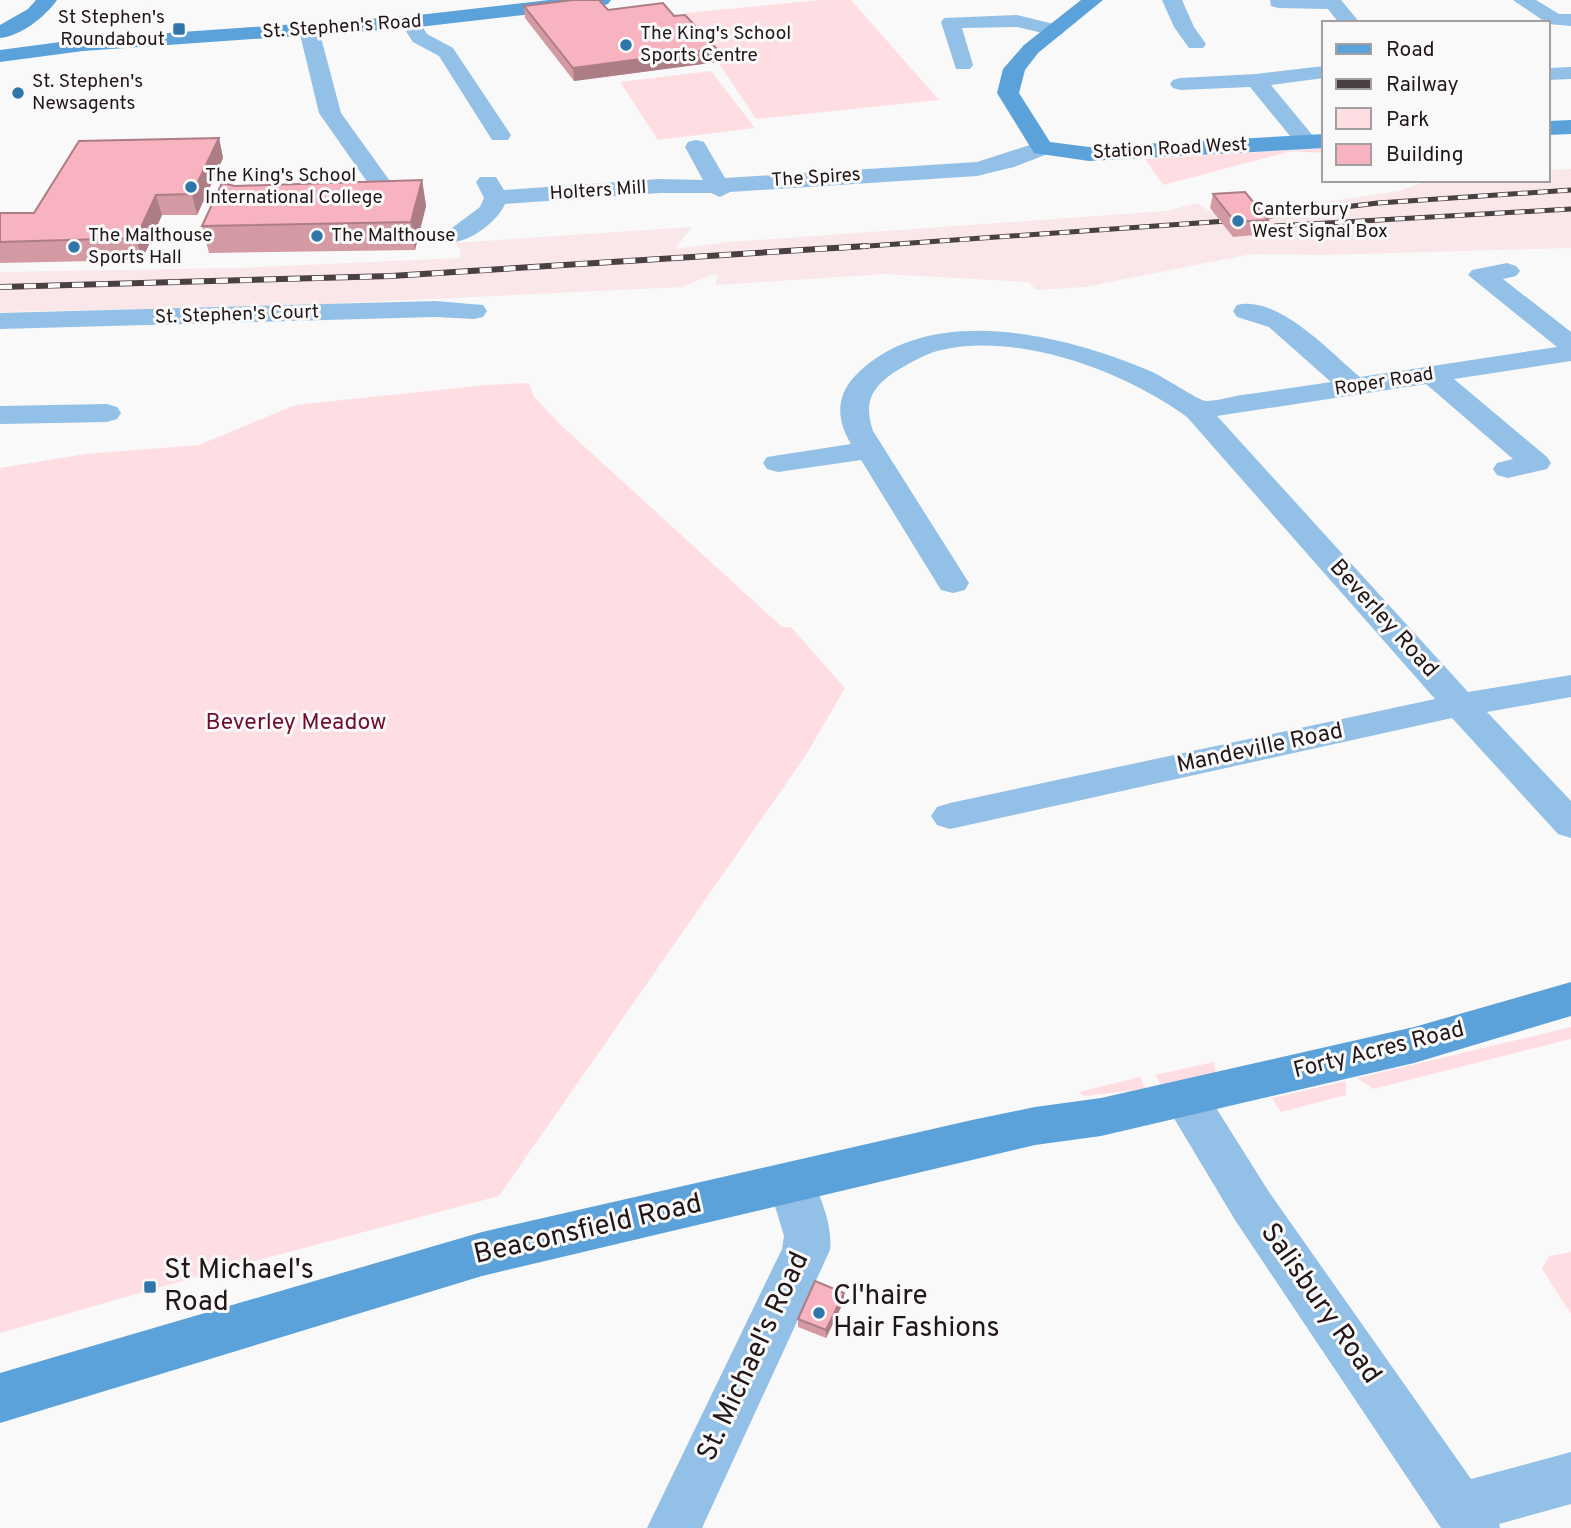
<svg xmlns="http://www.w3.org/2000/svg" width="1571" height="1528" font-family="Overpass,sans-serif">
  <rect width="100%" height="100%" fill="#f9f9f9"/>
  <!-- built -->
  <polygon fill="#fae7ea" points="1571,169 1571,248 1322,255 1252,254 1085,287 1036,290 1029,282 886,274 716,285 717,275 711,275 682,287 287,306 0,312 0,272 238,268 459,258 461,250 454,243 692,227 675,249 729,242 1166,211 1198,203 1212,213 1254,209 1256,212 1399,191 1430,180 1548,180 1548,170"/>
  <!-- green -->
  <g fill="#ffdee3">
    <polygon points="820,0 851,0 939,100 756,119 685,13"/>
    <polygon points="711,71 755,128 658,140 620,82"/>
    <polygon points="1324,148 1324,153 1292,151 1163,185 1145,159"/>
    <polygon points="529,383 534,397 563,427 782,627 791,627 845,688 806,755 499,1196 206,1274 0,1333 0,468 86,454 199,445 295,405 486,385"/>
    <polygon points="1571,1027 1571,1039 1373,1089 1357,1078"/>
    <polygon points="1214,1062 1216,1074 1162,1086 1155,1075"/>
    <polygon points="1140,1077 1146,1089 1085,1096 1079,1092"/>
    <polygon points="1346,1081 1346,1095 1281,1112 1272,1098"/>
    <polygon points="1571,1252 1571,1314 1542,1269 1549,1256"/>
  </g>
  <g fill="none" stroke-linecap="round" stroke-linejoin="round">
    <!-- street -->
    <g fill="#93c0e6" fill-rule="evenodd">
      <polygon points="1162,0 1182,0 1194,27 1206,44 1203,48 1189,48 1174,27"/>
      <polygon points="1270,0 1341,0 1360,23 1339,23 1328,9 1278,8 1271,6"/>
      <polygon points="1513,0 1536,0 1559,14 1571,14 1571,26 1548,24"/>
      <polygon points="1017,15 1062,26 1065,30 1062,34 1055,36 1017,27 962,28 973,65 970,69 956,69 941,22 944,18"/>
      <polygon points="410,16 417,18 427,34 453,48 511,135 508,140 492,140 439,56 413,42 400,22"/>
      <polygon points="309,24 316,26 319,30 341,113 392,184 371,205 332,205 328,200 332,195 357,193 368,183 319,113 299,30 302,26"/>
      <polygon points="1324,66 1324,78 1271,85 1318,142 1315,147 1299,147 1250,87 1180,90 1173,88 1170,84 1173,80 1180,78 1256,74"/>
      <polygon points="1571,67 1571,79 1548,80 1548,68"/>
      <path d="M696 140 704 142 725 178 977 162 1042 141 1050 143 1053 148 1050 153 1014 167 977 176 730 192 720 197 711 193H660L505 204C497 223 464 247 443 242L440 237 480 207 484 198 476 182 480 177H496L504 190 660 179 703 180 685 147 688 142Z"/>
      <path d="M1507 263 1516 266 1520 271 1516 276 1503 279 1571 332V361L1454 379 1547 457 1551 463 1547 469 1508 478 1497 475 1493 469 1497 463 1513 459 1426 384 1217 416 1468 692 1571 675V697L1487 712 1571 801V838L1558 834 1452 718 950 829 937 825 931 816 937 807 950 803 1435 699 1187 417C1124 371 1020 332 941 350 924 354 908 364 893 373 870 389 864 404 873 431L969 583 965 590 953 593 941 590 861 460 778 472 767 469 763 463 767 457 851 444C837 421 835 397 855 376 928 300 1066 335 1150 371 1161 375 1199 401 1206 401 1217 401 1230 397 1242 395 1272 391 1302 386 1331 382L1269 327 1237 317 1233 311 1237 305C1279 295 1330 352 1360 377L1557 347 1468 275 1472 270Z"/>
      <polygon points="435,301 483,305 487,311 483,317 474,319 435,317 0,329 0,313"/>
      <polygon points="107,404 117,407 121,413 117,419 107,422 0,424 0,406"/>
      <polygon points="1185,1079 1201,1084 1269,1192 1471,1479 1571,1452 1571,1504 1499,1524 1500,1528 1441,1528 1235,1220 1169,1110 1163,1097 1169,1084"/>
      <path d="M791 1163 807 1169C819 1192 833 1224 830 1250L702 1528H647L782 1249 784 1236 768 1183 775 1169Z"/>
    </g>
    <!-- secondary -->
    <g fill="#5ca2da" fill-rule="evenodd">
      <path d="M36 0H57C45 17 21 36 0 38V25L28 9Z"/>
      <polygon points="549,0 611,0 608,4 601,6 410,28 83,51 0,62 0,50 83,39 410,16"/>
      <polygon points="1081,0 1103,0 1038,53 1025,70 1019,93 1050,142 1089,147 1324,134 1324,148 1089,161 1034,153 997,93 1003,69 1024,45"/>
      <polygon points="1571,120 1571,134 1548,135 1548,121"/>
      <polygon points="1571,982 1571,1016 1414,1063 1101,1136 1035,1145 972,1160 482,1276 0,1423 0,1373 482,1232 972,1120 1035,1107 1101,1098 1414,1027"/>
    </g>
    <!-- rail-far1 casing -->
    <g stroke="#4a3f41" stroke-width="5">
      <g id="rail-far1">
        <polyline points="1275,226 1571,209"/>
        <polyline points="840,248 1227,221 1378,203 1571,190"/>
      </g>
    </g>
    <!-- rail casing -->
    <g stroke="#4a3f41" stroke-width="6">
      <polyline id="rail" points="0,287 391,276 866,246"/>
    </g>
    <!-- rail-far1 -->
    <use href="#rail-far1" stroke="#f9f9f9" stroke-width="3.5" stroke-dasharray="10" stroke-linecap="butt"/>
    <!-- rail -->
    <use href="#rail" stroke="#f9f9f9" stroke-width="4.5" stroke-dasharray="12" stroke-linecap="butt"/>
  </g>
  <!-- wall -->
  <g fill="#d49aa4">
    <polygon points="524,6 608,10 674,16 717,49 718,62 574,81 525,18"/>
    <polygon points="219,138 223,158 197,215 162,215 142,260 0,263 0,213 34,213"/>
    <polygon points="422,180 426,206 415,250 209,253 202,226 235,186"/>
    <polygon points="1213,194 1268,220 1265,234 1233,237 1210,208"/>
    <polygon points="844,1293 844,1301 826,1338 798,1327 798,1319"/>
  </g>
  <!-- shaded-wall -->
  <g fill="#ad7d86">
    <polygon points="717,49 718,62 574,81 573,68"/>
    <polygon points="219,138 223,158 197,215 192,194"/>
    <polygon points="422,180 426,206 415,250 411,222"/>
    <polygon points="156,195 162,215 142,260 136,238"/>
    <polygon points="844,1293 844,1301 826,1338 826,1330"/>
  </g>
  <!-- building -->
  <g fill="#f7b3bf" stroke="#ad7d86" stroke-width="2">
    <polygon points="573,0 599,0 608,10 663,3 674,16 685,15 717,49 573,68 524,6"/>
    <polygon points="219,138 192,194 156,195 136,238 0,242 0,213 34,213 79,141"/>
    <polygon points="422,180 411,222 202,226 222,183 235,186"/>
    <polygon points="1245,192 1268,220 1235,222 1213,194"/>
    <polygon points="815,1281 844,1293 826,1330 798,1319"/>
  </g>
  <!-- markers -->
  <g fill="#3076ab" stroke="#f9f9f9" stroke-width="2.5">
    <rect x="172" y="22" width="14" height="14" rx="3.5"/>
    <circle cx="626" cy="45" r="7"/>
    <circle cx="18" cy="93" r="7"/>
    <circle cx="191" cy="187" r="7"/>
    <circle cx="1238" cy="221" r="7"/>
    <circle cx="317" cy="236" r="7"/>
    <circle cx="74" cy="247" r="7"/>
    <rect x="143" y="1280" width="14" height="14" rx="3.5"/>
    <circle cx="819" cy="1313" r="7"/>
  </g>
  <g text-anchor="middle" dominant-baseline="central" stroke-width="6" stroke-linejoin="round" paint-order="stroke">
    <!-- far-poi labels -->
    <g font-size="19" fill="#231618" stroke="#f9f9f9" text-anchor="start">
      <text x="165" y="18" text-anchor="end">St Stephen's<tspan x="165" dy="22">Roundabout</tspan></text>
      <text x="640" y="34">The King's School<tspan x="640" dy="22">Sports Centre</tspan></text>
      <text x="32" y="82">St. Stephen's<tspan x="32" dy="22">Newsagents</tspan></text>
      <text x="205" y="176">The King's School<tspan x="205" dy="22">International College</tspan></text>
      <text x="1252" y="210">Canterbury<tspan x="1252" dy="22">West Signal Box</tspan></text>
      <text x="88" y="236">The Malthouse<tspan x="88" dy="22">Sports Hall</tspan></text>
      <text x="331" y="236">The Malthouse</text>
    </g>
    <!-- far-street labels -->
    <g font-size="19" fill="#231618" stroke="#f9f9f9">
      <text transform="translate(342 27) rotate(-4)">St. Stephen's Road</text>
      <text transform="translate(1170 149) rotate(-3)">Station Road West</text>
      <text transform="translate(816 178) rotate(-4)">The Spires</text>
      <text transform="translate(598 191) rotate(-4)">Holters Mill</text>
      <text transform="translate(237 315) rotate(-2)">St. Stephen's Court</text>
      <text transform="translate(1384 382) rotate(-9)">Roper Road</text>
    </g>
    <!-- street labels -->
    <g font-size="23" fill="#231618" stroke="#f9f9f9">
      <text transform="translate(1383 619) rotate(48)">Beverley Road</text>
      <text transform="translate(1260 749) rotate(-12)">Mandeville Road</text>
      <text transform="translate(1379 1051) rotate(-14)">Forty Acres Road</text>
    </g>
    <!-- park labels -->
    <g font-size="23" fill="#6f0d2f" stroke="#f9f9f9">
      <text x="296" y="723">Beverley Meadow</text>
    </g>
    <!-- near-street labels -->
    <g font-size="28" fill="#231618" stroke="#f9f9f9">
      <text transform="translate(588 1230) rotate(-13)">Beaconsfield Road</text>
      <text transform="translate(1320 1304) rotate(55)">Salisbury Road</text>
      <text transform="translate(754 1357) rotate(-65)">St. Michael's Road</text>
    </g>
    <!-- near-poi labels -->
    <g font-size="28" fill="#231618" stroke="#f9f9f9" text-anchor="start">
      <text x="164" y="1271">St Michael's<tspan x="164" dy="32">Road</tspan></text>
      <text x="833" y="1297">Cl'haire<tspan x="833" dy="32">Hair Fashions</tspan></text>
    </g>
  </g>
  <!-- legend -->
  <rect x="1322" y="21" width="228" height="161" fill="#f9f9f9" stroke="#a39e9f" stroke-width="2"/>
  <rect x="1336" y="44" width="35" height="10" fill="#5ca2da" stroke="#a39e9f" stroke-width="2"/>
  <text x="1386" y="56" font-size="21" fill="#231618">Road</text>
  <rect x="1336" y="79" width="35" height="10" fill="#4a3f41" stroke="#a39e9f" stroke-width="2"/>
  <text x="1386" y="91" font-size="21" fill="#231618">Railway</text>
  <rect x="1336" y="108" width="35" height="21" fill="#ffdee3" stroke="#a39e9f" stroke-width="2"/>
  <text x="1386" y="126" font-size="21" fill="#231618">Park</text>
  <rect x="1336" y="144" width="35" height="21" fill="#f7b3bf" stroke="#a39e9f" stroke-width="2"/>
  <text x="1386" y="161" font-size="21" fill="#231618">Building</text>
</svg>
